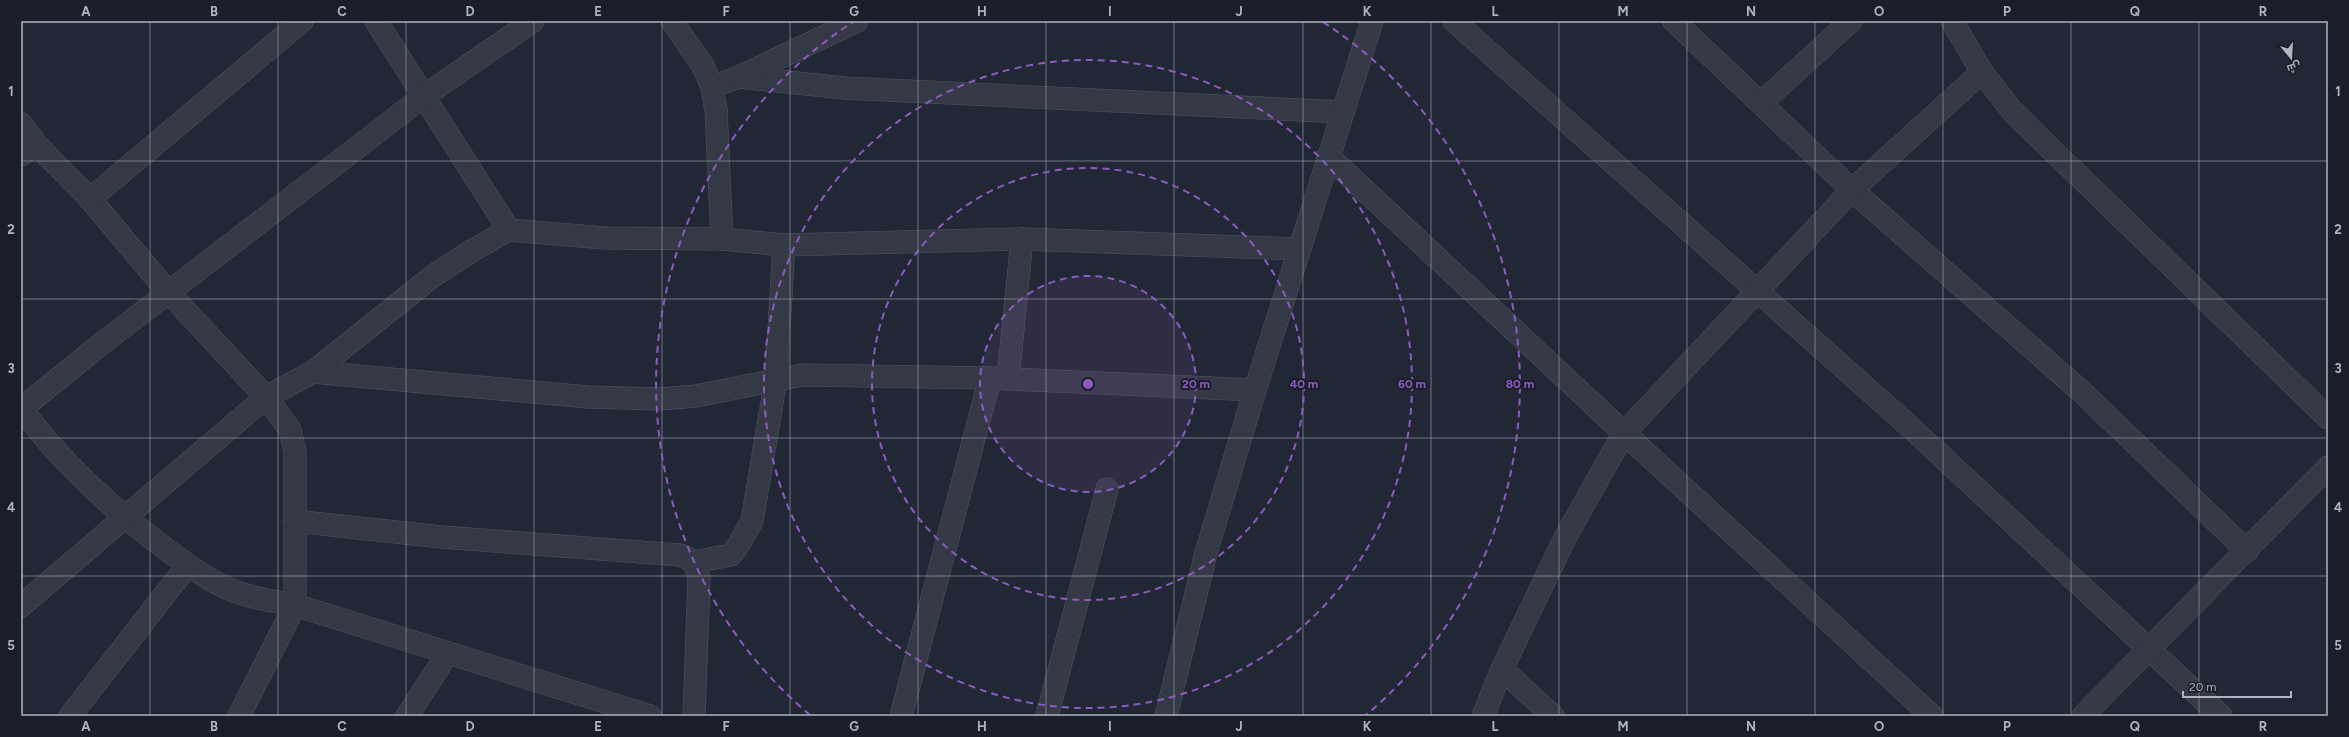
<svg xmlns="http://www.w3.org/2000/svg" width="2349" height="737" font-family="Figtree,Cairo,sans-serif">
  <rect width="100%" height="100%" fill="#212734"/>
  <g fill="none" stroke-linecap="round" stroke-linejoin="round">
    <!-- minor casing -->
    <g stroke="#515663" stroke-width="23">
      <g id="minor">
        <polyline points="376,21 509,230"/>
        <polyline points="672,21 703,66 712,87 739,77 845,88 1343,112"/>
        <polyline points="1454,21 1909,426 2221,716"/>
        <polyline points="1674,21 1852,190 2083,393 2247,551"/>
        <polyline points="1952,21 1982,72 2013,112 2328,418"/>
        <polyline points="739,77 857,21"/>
        <polyline points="712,87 716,110 722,239"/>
        <polyline points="1761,103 1851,21"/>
        <polyline points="21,124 37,145 90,199 169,293 266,397 290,430 295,452 295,605 239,716"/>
        <polyline points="21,155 37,145"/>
        <polyline points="1328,156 1624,433 1932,716"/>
        <polyline points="90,199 302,21"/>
        <polyline points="313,372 588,397 660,399 696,396 802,375 990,378 1255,390"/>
        <polyline points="1008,379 1022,239"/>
        <path d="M21 408C61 462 112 509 166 549 185 563 205 578 227 588 249 598 272 601 295 605L650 716"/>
        <polyline points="21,409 100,345 424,96 533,21"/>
        <path d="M294 521 442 537 680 555C693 559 696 565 699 578L694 716"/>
        <polyline points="693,562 731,555 739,544 752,521 776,379 784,245"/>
        <polyline points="21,606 266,397 313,372 433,276 473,250 509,230 605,238 722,239 784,245 1022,239 1300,249"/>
        <polyline points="1502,669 1553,716"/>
        <polyline points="70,716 188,565"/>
        <polyline points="407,716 448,653"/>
        <polyline points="901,716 990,378"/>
        <polyline points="1047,716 1107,489"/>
        <polyline points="1166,716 1206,553 1255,390 1372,21"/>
        <polyline points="1483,716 1502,669 1567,534 1624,433 1852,190 1982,72"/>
        <polyline points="2083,716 2328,467"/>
      </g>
    </g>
    <!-- minor -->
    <use href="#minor" stroke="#343945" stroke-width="22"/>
  </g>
  <!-- grid -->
  <path fill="none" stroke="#aeb3c2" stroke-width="1" stroke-opacity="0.55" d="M150 21V716M278 21V716M406 21V716M534 21V716M662 21V716M790 21V716M918 21V716M1046 21V716M1174 21V716M1303 21V716M1431 21V716M1559 21V716M1687 21V716M1815 21V716M1943 21V716M2071 21V716M2199 21V716M21 161H2328M21 299H2328M21 438H2328M21 576H2328"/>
  <!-- distance rings -->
  <circle cx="1088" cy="384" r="108" fill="#8d5bc0" fill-opacity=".12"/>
  <g fill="none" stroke="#8d5bc0" stroke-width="2" stroke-dasharray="7 5">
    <circle cx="1088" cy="384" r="108"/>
    <circle cx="1088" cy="384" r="216"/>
    <circle cx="1088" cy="384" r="324"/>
    <path d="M810 715A432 432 0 0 1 853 22M1323 22A432 432 0 0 1 1366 715"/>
  </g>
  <circle cx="1088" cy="384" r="6" fill="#8d5bc0" stroke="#191e29" stroke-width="2"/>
  <g font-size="12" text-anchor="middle" font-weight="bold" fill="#8d5bc0" stroke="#191e29" stroke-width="4" stroke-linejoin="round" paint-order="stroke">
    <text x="1196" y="388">20 m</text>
    <text x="1304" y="388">40 m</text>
    <text x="1412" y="388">60 m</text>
    <text x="1520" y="388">80 m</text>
  </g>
  <!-- border -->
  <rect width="2349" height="737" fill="none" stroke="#191e29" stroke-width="44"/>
  <!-- north arrow -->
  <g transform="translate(2291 58) rotate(162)" stroke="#191e29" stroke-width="3" paint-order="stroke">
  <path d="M0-3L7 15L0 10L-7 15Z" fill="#aeb3c2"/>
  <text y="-6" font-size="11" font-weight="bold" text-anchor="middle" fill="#aeb3c2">ش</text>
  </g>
  <!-- scale -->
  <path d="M2183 691v6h108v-6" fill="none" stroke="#aeb3c2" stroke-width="2"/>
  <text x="2189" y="691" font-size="12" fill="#aeb3c2" stroke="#191e29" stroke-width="3" paint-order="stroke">20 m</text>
  <rect x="22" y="22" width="2305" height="693" fill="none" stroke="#aeb3c2" stroke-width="1.5"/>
  <g font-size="13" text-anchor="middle" font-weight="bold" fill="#aeb3c2">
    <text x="86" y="16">A</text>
    <text x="214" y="16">B</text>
    <text x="342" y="16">C</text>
    <text x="470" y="16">D</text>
    <text x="598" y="16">E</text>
    <text x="726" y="16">F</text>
    <text x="854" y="16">G</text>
    <text x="982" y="16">H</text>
    <text x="1110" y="16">I</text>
    <text x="1239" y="16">J</text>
    <text x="1367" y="16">K</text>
    <text x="1495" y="16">L</text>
    <text x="1623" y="16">M</text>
    <text x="1751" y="16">N</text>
    <text x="1879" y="16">O</text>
    <text x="2007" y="16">P</text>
    <text x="2135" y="16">Q</text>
    <text x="2263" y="16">R</text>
    <text x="11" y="96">1</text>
    <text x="2338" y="96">1</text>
    <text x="11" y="234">2</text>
    <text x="2338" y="234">2</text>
    <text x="11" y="373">3</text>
    <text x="2338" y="373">3</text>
    <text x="11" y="512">4</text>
    <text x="2338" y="512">4</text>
    <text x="11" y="650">5</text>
    <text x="2338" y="650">5</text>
    <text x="86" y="731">A</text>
    <text x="214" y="731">B</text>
    <text x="342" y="731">C</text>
    <text x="470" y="731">D</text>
    <text x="598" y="731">E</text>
    <text x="726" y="731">F</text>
    <text x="854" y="731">G</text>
    <text x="982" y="731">H</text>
    <text x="1110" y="731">I</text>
    <text x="1239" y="731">J</text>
    <text x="1367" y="731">K</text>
    <text x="1495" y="731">L</text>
    <text x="1623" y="731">M</text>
    <text x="1751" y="731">N</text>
    <text x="1879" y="731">O</text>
    <text x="2007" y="731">P</text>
    <text x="2135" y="731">Q</text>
    <text x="2263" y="731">R</text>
  </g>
</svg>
